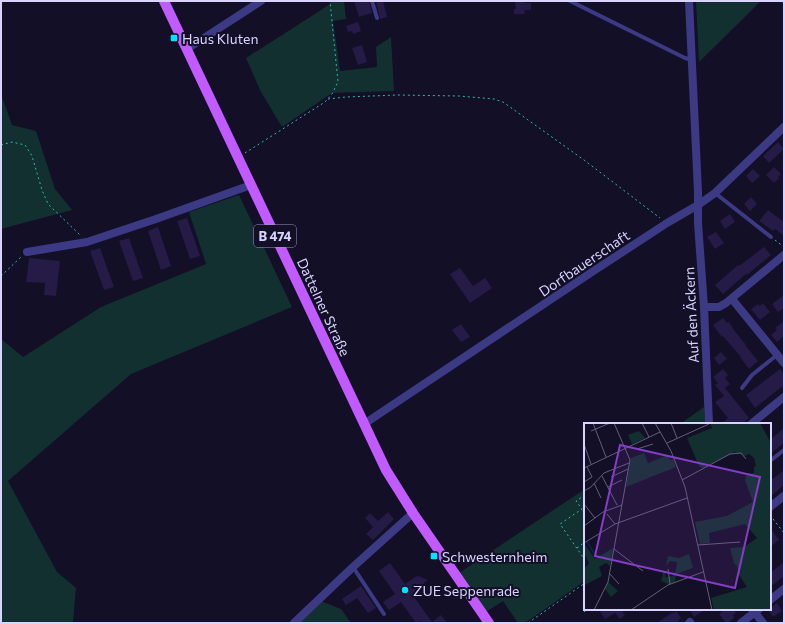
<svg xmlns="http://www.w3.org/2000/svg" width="785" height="624" font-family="Commissioner,sans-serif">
  <rect width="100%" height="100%" fill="#130f26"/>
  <!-- green -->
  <g fill="#12302f">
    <polygon points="329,1 344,1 346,19 333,21 340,71 377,67 376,47 391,37 394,91 332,93 282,127 261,92 246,58 321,10 330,4"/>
    <polygon points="696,1 761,1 699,62"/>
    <polygon points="1,94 12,125 36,131 55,189 72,210 1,229"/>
    <polygon points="239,195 292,307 131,374 8,481 57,572 76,588 73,622 71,623 1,623 1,339 23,357 101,307 206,264 189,212"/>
    <polygon points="704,407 705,424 680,424"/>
    <polygon points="585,489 585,581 525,623 518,623 503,601 486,612 459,573"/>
    <polygon points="321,601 341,609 351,623 296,623"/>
  </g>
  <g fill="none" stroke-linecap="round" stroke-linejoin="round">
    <!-- stream -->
    <polyline stroke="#0c2248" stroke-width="2" points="781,1 784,4"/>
  </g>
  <!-- building -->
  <g fill="#241b47">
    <polygon points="354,1 369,1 372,13 359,17"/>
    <polygon points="376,1 383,1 387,17 380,19"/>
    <polygon points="515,1 524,1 524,3 531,3 531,10 524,10 525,14 514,14 514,9 516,9"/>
    <polygon points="358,22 361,31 353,34 352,31 348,32 346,26"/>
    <polygon points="362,45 367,62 358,65 352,48"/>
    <polygon points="778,142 784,149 769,163 763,156"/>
    <polygon points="774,167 781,174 778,177 779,178 774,183 766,175"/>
    <polygon points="753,169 760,176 752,183 746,176"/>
    <polygon points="751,197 757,204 750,211 744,204"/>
    <polygon points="768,210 784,222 784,236 775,229 773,231 759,221"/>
    <polygon points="730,214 735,222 725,229 720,221"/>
    <polygon points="187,218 200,256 190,259 177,221"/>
    <polygon points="158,227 171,266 161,270 148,231"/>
    <polygon points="716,232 724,243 715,249 707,237"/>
    <polygon points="129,238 143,278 133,281 119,241"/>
    <polygon points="764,247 771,255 747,275 746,274 723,294 715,285 738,265 739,266"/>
    <polygon points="100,248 114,287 104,290 90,251"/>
    <polygon points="29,258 60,261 56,296 44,295 45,283 26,282"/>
    <polygon points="460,268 473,286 485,278 492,288 470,303 450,274"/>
    <polygon points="784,295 784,308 778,312 772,304"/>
    <polygon points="763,303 770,312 760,320 751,309 758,304 759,306"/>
    <polygon points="723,318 727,323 729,322 733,328 733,329 746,345 745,345 758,361 749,369 740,357 741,357 723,336 722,337 713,325"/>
    <polygon points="784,321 784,336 777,342 771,335 777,330 775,328"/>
    <polygon points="461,324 470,337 461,342 452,330"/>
    <polygon points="721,352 727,359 719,365 714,358"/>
    <polygon points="723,369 728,375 725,378 730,384 725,388 749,418 742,424 721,424 728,418 715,402 724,396 715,385 718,383 713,377"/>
    <polygon points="780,369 784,374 784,385 755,408 746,395"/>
    <polygon points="784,428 784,443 770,454 770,440"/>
    <polygon points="784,470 784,485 770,497 770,481"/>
    <polygon points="388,512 394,519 373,540 366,534 373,527 365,518 370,513 378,521"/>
    <polygon points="770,528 779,540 770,547"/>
    <polygon points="784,562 784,576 773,585 770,581 770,573"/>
    <polygon points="390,563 405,584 415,577 418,576 428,580 424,583 424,584 423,586 412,594 432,622 441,615 447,623 423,623 421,621 418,623 416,623 401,602 389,610 383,602 395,594 379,571"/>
    <polygon points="361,586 376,608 368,613 357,598 346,605 342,599"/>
    <polygon points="777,603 782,611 773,617 768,610"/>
    <polygon points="598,609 620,609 625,615 620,619 615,613 605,619"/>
    <polygon points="689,609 706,609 694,617"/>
    <polygon points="725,609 733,609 736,613 733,615 734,618 728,623 726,623 719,614"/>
    <polygon points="676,611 681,618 678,621 680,623 657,623 673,612 674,613"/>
  </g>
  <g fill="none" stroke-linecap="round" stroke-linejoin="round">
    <!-- path -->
    <g stroke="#2fb8b0" stroke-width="1" stroke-dasharray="2 3" stroke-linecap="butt">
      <polyline points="328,99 346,97 398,95 459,96 494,99 503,102 584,160 660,218"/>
      <polyline points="1,145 12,142 25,145 32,156 42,190 48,204 80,235"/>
      <polyline points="245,153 325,102 332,94 338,82 330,1"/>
      <polyline points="775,240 784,247"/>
      <polyline points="1,276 21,257"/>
      <polyline points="585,495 576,501 582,509 560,524 585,560"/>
      <polyline points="585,507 582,509 585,513"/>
      <polyline points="770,515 784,533"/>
      <polyline points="577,548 585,542"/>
      <polyline points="622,611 625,609"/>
      <polyline points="584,612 588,609"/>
      <polyline points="528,623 585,583"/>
    </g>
    <!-- service -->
    <g stroke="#3d3a85" stroke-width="4">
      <polyline points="372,1 377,18"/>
      <polyline points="570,1 685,58 692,60"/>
      <polyline points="715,193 771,237"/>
      <polyline points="742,388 752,375 777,355"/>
      <polyline points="770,461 784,450"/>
      <polyline points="353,567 384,614"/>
    </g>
    <!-- minor -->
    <g stroke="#3d3a85" stroke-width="8">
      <polyline points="689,1 698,192 698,223 704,307 709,424"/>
      <polyline points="187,49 261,1"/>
      <polyline points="27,252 87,242 156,219 251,185"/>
      <polyline points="732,299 784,363"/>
      <polyline points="704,307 719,307 726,303 784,255"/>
      <polyline points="364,424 592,272 667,223 698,205 715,193 784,127"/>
      <polyline points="751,424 784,397"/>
      <polyline points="770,507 784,496"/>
      <polyline points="770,600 784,589"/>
      <polyline points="752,609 763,623"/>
      <polyline points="294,623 353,567 413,513"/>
      <polyline points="689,623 690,622"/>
      <polyline points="741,623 759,609"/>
    </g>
    <!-- primary -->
    <polyline stroke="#c25bff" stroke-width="10" points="164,1 386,470 413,513 489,623"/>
  </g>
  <!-- markers -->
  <g fill="#00e5ff" stroke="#130f26" stroke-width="1.5">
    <rect x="170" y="34" width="8" height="8" rx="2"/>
    <rect x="430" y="552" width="8" height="8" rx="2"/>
    <circle cx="405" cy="590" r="4"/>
  </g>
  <g text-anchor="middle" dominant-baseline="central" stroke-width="4" stroke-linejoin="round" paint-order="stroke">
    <!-- shield labels -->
    <rect fill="#130f26" stroke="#9e99be" stroke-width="1" x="254" y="225" width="42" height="22" rx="3"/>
    <g font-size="13" font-weight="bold" fill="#d9d4ff">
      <text x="275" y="236">B 474</text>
    </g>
    <!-- poi labels -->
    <g font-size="14" fill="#d9d4ff" stroke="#130f26" text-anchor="start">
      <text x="182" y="38">Haus Kluten</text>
      <text x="442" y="556">Schwesternheim</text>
      <text x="413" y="590">ZUE Seppenrade</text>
    </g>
    <!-- street labels -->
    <g font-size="14" fill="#d9d4ff" stroke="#130f26">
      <text transform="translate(584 263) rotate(-34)">Dorfbauerschaft</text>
      <text transform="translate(324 307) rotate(65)">Dattelner Straße</text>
      <text transform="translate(691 315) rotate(-93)">Auf den Äckern</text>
    </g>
  </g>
  <!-- overview -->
  <g transform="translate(584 423)">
    <rect width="187" height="187" fill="#130f26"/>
    <path d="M126 0H176L187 20V187H130L127 175 163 164 155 152 153 143 150 140 146 125 160 124 173 115 161 101 125 110 126 120 116 121 111 99 143 93 169 79 161 57 163 51 170 50V44L172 43 170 35 165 31 161 33 151 29 118 45 115 43 103 15 128 5ZM55 8 61 15 48 21 44 12ZM60 30 64 40 84 32 86 37 89 36 92 44 42 64 47 35ZM0 120 11 136 29 125 26 143 22 140 15 144 18 153 1 162 0 146 5 140 0 130ZM105 131 109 145 92 151 91 159 84 161 77 158 80 147 82 154 89 153 92 148 93 139 86 138 82 143 84 133 95 135ZM24 159 34 168 27 174 21 166Z" fill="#12302f"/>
    <path fill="none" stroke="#0c2248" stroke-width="2" d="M3 119 13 135"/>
    <path fill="none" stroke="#625e7d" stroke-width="1" d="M9 0 22 34M58 0 65 14M71 0 87 28 101 64 128 187M87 0 93 15M7 8 26 0M83 20 125 1M0 21 7 41M53 26 69 21M0 45 76 9M18 53 33 82M27 54 44 46M98 57 146 31 157 30 162 36M0 59 8 54 3 44M10 60 17 75M24 64 38 57M0 68 7 64 20 50 45 40M0 81 11 95M23 91 31 101M0 103 19 89 38 82M0 120 31 101 103 75M114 122 156 119M30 126 59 148M84 146 86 161M25 150 35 161M10 187 24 159 46 37 30 0M47 187 84 162 119 149"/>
    <path fill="#843dc5" fill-opacity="0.15" stroke="#843dc5" stroke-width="2" d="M36 22 176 54 151 165 11 133Z"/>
    <rect width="187" height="187" fill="none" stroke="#d9d4ff" stroke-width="2"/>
  </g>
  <!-- border -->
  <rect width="785" height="624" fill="none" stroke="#d9d4ff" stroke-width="4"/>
</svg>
